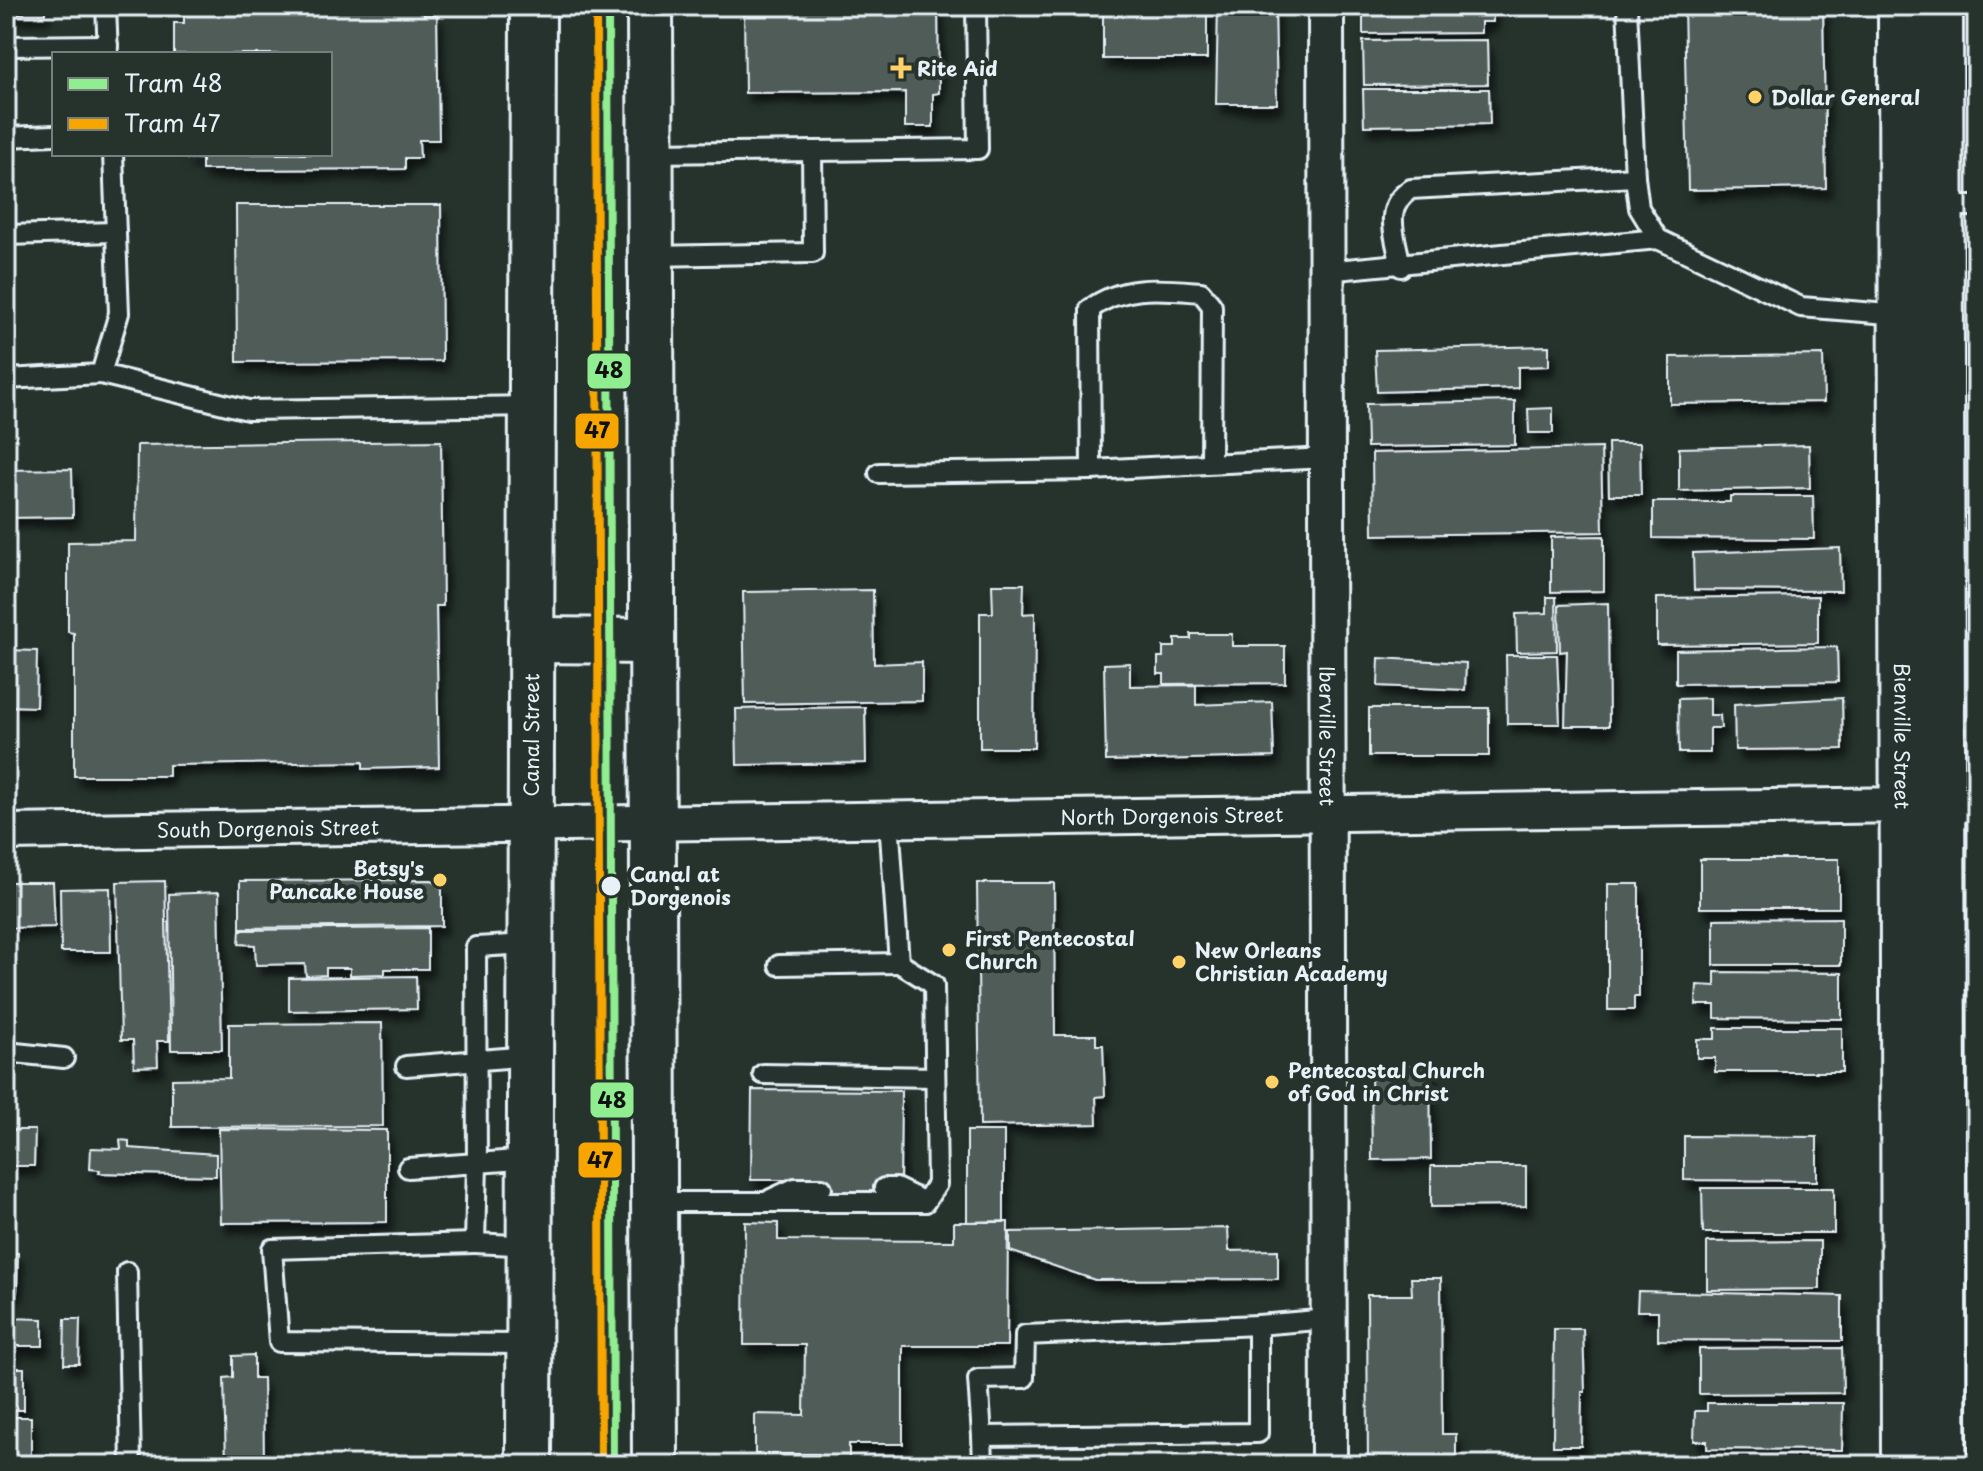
<svg xmlns="http://www.w3.org/2000/svg" width="1983" height="1471" font-family="'Playpen Sans',sans-serif">
  <defs>
    <filter id="shadow"><feDropShadow dx="5" dy="9" stdDeviation="4" flood-color="#0009"/></filter>
  </defs>
  <rect width="100%" height="100%" fill="#26332d"/>
  <filter id="ink" filterUnits="userSpaceOnUse"><feTurbulence type="fractalNoise" baseFrequency=".0125" numOctaves="2"/><feDisplacementMap in="SourceGraphic" scale="16" xChannelSelector="R" yChannelSelector="G"/><feConvolveMatrix kernelMatrix="1 2 1 2 8 2 1 2 1" color-interpolation-filters="sRGB"/></filter>
  <g filter="url(#ink)">
    <!-- building -->
    <g fill="#505c59" stroke="#e8f1f8" stroke-width="2" filter="url(#shadow)">
      <rect x="6" y="6" width="39" height="8"/>
      <polygon points="196,6 424,6 424,15 437,15 439,140 419,140 420,158 405,158 405,169 202,170 202,159 187,159 187,154 330,154 330,54 174,54 174,23 184,23 184,13 197,13"/>
      <polygon points="744,6 938,6 939,93 933,94 933,127 905,127 905,92 745,93"/>
      <rect x="1103" y="6" width="104" height="53"/>
      <polygon points="1218,6 1275,6 1277,104 1216,104"/>
      <polygon points="1363,6 1493,6 1493,22 1481,22 1481,33 1363,34"/>
      <polygon points="1684,6 1823,6 1826,188 1688,190"/>
      <polygon points="1487,40 1488,84 1364,85 1363,41"/>
      <polygon points="1363,89 1489,89 1490,124 1364,126"/>
      <polygon points="236,205 441,205 442,361 237,362"/>
      <polygon points="1549,346 1549,366 1518,367 1518,388 1377,392 1375,350"/>
      <polygon points="1823,355 1824,402 1670,404 1670,357"/>
      <polygon points="1515,401 1515,445 1367,447 1366,404"/>
      <polygon points="1553,408 1553,433 1529,433 1528,409"/>
      <polygon points="441,441 443,606 436,606 439,767 363,769 363,762 169,765 169,776 74,776 74,633 68,632 68,542 136,541 137,445"/>
      <polygon points="1608,443 1640,443 1641,495 1609,495"/>
      <polygon points="1809,445 1810,488 1679,491 1679,448"/>
      <polygon points="1601,448 1603,532 1373,535 1372,453"/>
      <polygon points="72,469 73,517 6,518 6,470"/>
      <polygon points="1730,496 1813,496 1814,539 1653,538 1653,502 1730,502"/>
      <polygon points="1604,536 1604,591 1551,592 1551,537"/>
      <polygon points="1840,548 1841,591 1694,590 1693,553"/>
      <polygon points="992,584 1024,584 1023,614 1035,613 1034,748 980,748 980,613 993,613"/>
      <polygon points="873,590 874,664 922,662 922,701 745,704 743,592"/>
      <polygon points="1818,596 1818,643 1657,645 1657,598"/>
      <polygon points="1547,597 1556,597 1557,651 1517,652 1516,614 1547,613"/>
      <polygon points="1608,603 1609,726 1565,726 1567,651 1560,652 1559,605"/>
      <polygon points="1191,634 1232,634 1232,646 1285,646 1285,683 1164,684 1164,674 1158,674 1158,657 1163,657 1163,647 1175,647 1175,639 1191,639"/>
      <polygon points="1837,647 1838,682 1676,684 1676,650"/>
      <polygon points="6,650 37,651 36,707 6,706"/>
      <polygon points="1506,655 1557,655 1560,724 1507,724"/>
      <polygon points="1379,658 1466,663 1465,690 1378,686"/>
      <polygon points="1130,663 1130,686 1196,685 1196,705 1272,702 1274,757 1106,761 1104,664"/>
      <polygon points="1710,698 1710,715 1720,715 1721,728 1710,728 1710,753 1679,753 1678,699"/>
      <polygon points="1842,698 1843,749 1735,750 1734,704"/>
      <polygon points="865,707 866,763 737,765 736,709"/>
      <rect x="1369" y="708" width="120" height="48"/>
      <rect x="1700" y="859" width="139" height="49"/>
      <polygon points="432,880 442,889 442,926 240,928 240,881"/>
      <polygon points="165,881 169,1041 157,1041 158,1066 134,1067 133,1040 121,1040 117,882"/>
      <polygon points="6,882 53,882 55,927 6,928"/>
      <polygon points="977,883 1054,883 1055,1035 1096,1035 1096,1045 1103,1045 1105,1096 1096,1097 1097,1124 980,1126"/>
      <polygon points="1608,884 1639,884 1639,997 1634,997 1634,1010 1608,1010"/>
      <polygon points="110,888 111,952 61,952 60,889"/>
      <polygon points="219,892 222,1050 171,1050 169,894"/>
      <polygon points="1841,918 1841,965 1714,965 1714,919"/>
      <polygon points="428,928 428,969 385,969 385,974 350,975 350,968 326,968 326,975 306,976 305,964 256,965 255,945 239,944 240,930"/>
      <polygon points="1715,972 1842,973 1842,1019 1715,1018 1715,1005 1696,1005 1697,985 1715,986"/>
      <polygon points="416,976 417,1009 289,1011 289,978"/>
      <polygon points="382,1023 383,1126 172,1127 172,1079 229,1078 229,1024"/>
      <polygon points="1715,1028 1842,1028 1842,1072 1715,1072 1715,1058 1697,1058 1697,1039 1715,1039"/>
      <polygon points="1430,1065 1431,1159 1372,1160 1371,1066"/>
      <polygon points="752,1090 901,1091 900,1183 883,1197 822,1196 822,1180 751,1180"/>
      <polygon points="219,1129 387,1130 387,1222 221,1223"/>
      <polygon points="6,1130 35,1130 34,1166 6,1166"/>
      <polygon points="967,1131 1004,1131 1004,1221 967,1222"/>
      <polygon points="1684,1136 1817,1137 1817,1181 1684,1180"/>
      <polygon points="120,1140 129,1141 129,1148 216,1154 216,1176 99,1173 100,1170 90,1169 91,1148 121,1149"/>
      <polygon points="1431,1166 1526,1166 1526,1206 1431,1207"/>
      <polygon points="1702,1188 1834,1188 1834,1233 1703,1233"/>
      <polygon points="745,1222 778,1223 778,1240 954,1241 954,1222 1008,1222 1007,1346 903,1346 903,1444 849,1444 849,1461 818,1461 819,1454 755,1454 755,1414 804,1415 805,1345 744,1345"/>
      <polygon points="1228,1228 1229,1251 1278,1250 1278,1279 1095,1280 1010,1251 1010,1232"/>
      <polygon points="1820,1241 1820,1289 1707,1290 1707,1242"/>
      <polygon points="6,1253 18,1253 17,1292 10,1291 10,1299 6,1299"/>
      <polygon points="1411,1278 1441,1278 1442,1434 1456,1434 1456,1465 1368,1465 1367,1295 1412,1295"/>
      <polygon points="1638,1291 1842,1296 1842,1341 1658,1340 1658,1311 1637,1311"/>
      <polygon points="6,1318 43,1319 43,1346 13,1346 13,1357 6,1357"/>
      <polygon points="65,1319 80,1319 79,1364 64,1364"/>
      <polygon points="1554,1329 1583,1329 1585,1392 1582,1392 1581,1446 1553,1446"/>
      <polygon points="1842,1348 1843,1393 1699,1394 1699,1349"/>
      <polygon points="254,1355 254,1378 263,1378 264,1465 226,1465 224,1378 233,1377 233,1356"/>
      <rect x="6" y="1368" width="18" height="42"/>
      <polygon points="1707,1403 1843,1403 1842,1450 1707,1449 1707,1441 1694,1441 1695,1411 1707,1411"/>
      <rect x="6" y="1417" width="25" height="43"/>
      <polygon points="1729,1462 1814,1463 1814,1465 1729,1465"/>
    </g>
    <g fill="none" stroke-linecap="round" stroke-linejoin="round">
      <!-- lane casing -->
      <g stroke="#e8f1f8" stroke-width="24">
        <g id="lane">
          <polyline points="106,6 108,54"/>
          <polyline points="1627,6 1635,177 1639,208 1658,239 1801,307 1901,315"/>
          <polyline points="6,46 108,45"/>
          <polyline points="6,137 54,135"/>
          <polyline points="651,153 978,149 976,6"/>
          <polyline points="1941,206 1977,206"/>
          <polyline points="6,235 116,232"/>
          <polyline points="651,256 813,253 812,151"/>
          <path d="M1401 267C1396 236 1381 208 1411 189L1635 177"/>
          <polyline points="1326,271 1658,239"/>
          <polyline points="101,374 248,410 532,406"/>
          <polyline points="6,379 101,374 119,313 113,154"/>
          <path d="M1091 470 1090 309C1123 284 1162 289 1201 292L1212 306 1211 462"/>
          <polyline points="879,473 1091,470 1327,458"/>
          <polyline points="530,944 476,947 477,1163 531,1159"/>
          <polyline points="899,963 934,985 937,1184 925,1202"/>
          <polyline points="779,965 899,963 889,820"/>
          <polyline points="6,1052 64,1058"/>
          <polyline points="406,1066 530,1056"/>
          <polyline points="763,1074 935,1077"/>
          <polyline points="408,1168 477,1163 475,1243 531,1246"/>
          <polyline points="884,1188 896,1188 919,1199"/>
          <polyline points="771,1199 795,1188 822,1188"/>
          <polyline points="654,1202 925,1202"/>
          <polyline points="475,1243 272,1249 279,1342 530,1344"/>
          <polyline points="127,1272 131,1465"/>
          <polyline points="982,1436 978,1379 1024,1378 1025,1335 1258,1325"/>
          <polyline points="983,1465 982,1436 1258,1433 1258,1325 1329,1319"/>
        </g>
      </g>
      <!-- street casing -->
      <g stroke="#e8f1f8" stroke-width="40">
        <g id="street">
          <path id="s1" d="M1326 6 1329 1465"/>
          <path id="s2" d="M6 832 1977 804"/>
        </g>
      </g>
      <!-- secondary casing -->
      <g stroke="#e8f1f8" stroke-width="50">
        <g id="secondary">
          <path id="s3" d="M1901 6 1904 1465"/>
          <polyline points="1940,6 1944,1465"/>
        </g>
      </g>
      <!-- primary casing -->
      <g stroke="#e8f1f8" stroke-width="50">
        <g id="primary">
          <polyline points="650,6 655,1465"/>
          <polyline points="531,640 652,641"/>
          <path id="s4" d="M529 1465 533 6"/>
        </g>
      </g>
      <!-- lane -->
      <use href="#lane" stroke="#26332d" stroke-width="18"/>
      <!-- street -->
      <use href="#street" stroke="#26332d" stroke-width="34"/>
      <!-- secondary -->
      <use href="#secondary" stroke="#26332d" stroke-width="44"/>
      <!-- primary -->
      <use href="#primary" stroke="#26332d" stroke-width="44"/>
      <!-- tram-1 casing -->
      <g stroke="#26332d" stroke-width="14">
        <polyline id="tram-1" points="608,6 613,1465"/>
      </g>
      <!-- tram-2 casing -->
      <g stroke="#26332d" stroke-width="14">
        <polyline id="tram-2" points="596,6 601,1465"/>
      </g>
      <!-- tram-1 -->
      <use href="#tram-1" stroke="#90ee90" stroke-width="8"/>
      <!-- tram-2 -->
      <use href="#tram-2" stroke="#f7a600" stroke-width="8"/>
    </g>
  </g>
  <!-- markers -->
  <g fill="#ffd166" stroke="#26332d" stroke-width="3">
    <path d="M897 56h8v8h8v8h-8v8h-8v-8h-8v-8h8z"/>
    <circle cx="1755" cy="97" r="8"/>
    <circle cx="440" cy="880" r="8"/>
    <circle cx="949" cy="950" r="8"/>
    <circle cx="1179" cy="962" r="8"/>
    <circle cx="1272" cy="1082" r="8"/>
  </g>
  <circle fill="#e8f1f8" stroke="#26332d" stroke-width="3" cx="611" cy="886" r="11"/>
  <g text-anchor="middle" dominant-baseline="central" stroke-width="8" stroke-linejoin="round" paint-order="stroke">
    <!-- poi labels -->
    <g font-size="20" font-weight="bold" fill="#e8f1f8" stroke="#26332d" text-anchor="start">
      <text x="917" y="68">Rite Aid</text>
      <text x="1771" y="97">Dollar General</text>
      <text x="424" y="868" text-anchor="end">Betsy's<tspan x="424" dy="23">Pancake House</tspan></text>
      <text x="965" y="938">First Pentecostal<tspan x="965" dy="23">Church</tspan></text>
      <text x="1195" y="950">New Orleans<tspan x="1195" dy="23">Christian Academy</tspan></text>
      <text x="1288" y="1070">Pentecostal Church<tspan x="1288" dy="23">of God in Christ</tspan></text>
    </g>
    <!-- street labels -->
    <g font-size="20" fill="#e8f1f8" stroke="#26332d">
      <text stroke="none"><textPath href="#s3" startOffset="730">Bienville Street</textPath></text>
      <text stroke="none"><textPath href="#s4" startOffset="730">Canal Street</textPath></text>
      <text stroke="none"><textPath href="#s1" startOffset="730">Iberville Street</textPath></text>
      <text stroke="none"><textPath href="#s2" startOffset="1166">North Dorgenois Street</textPath></text>
      <text stroke="none"><textPath href="#s2" startOffset="262">South Dorgenois Street</textPath></text>
    </g>
    <!-- stop labels -->
    <g font-size="20" font-weight="bold" fill="#e8f1f8" stroke="#26332d" text-anchor="start">
      <text x="630" y="874">Canal at<tspan x="630" dy="23">Dorgenois</tspan></text>
    </g>
  </g>
  <g stroke="#26332d" stroke-width="3">
    <rect x="586" y="352" width="46" height="38" rx="8" fill="#90ee90"/>
    <rect x="574" y="412" width="46" height="38" rx="8" fill="#f7a600"/>
    <rect x="589" y="1081" width="46" height="38" rx="8" fill="#90ee90"/>
    <rect x="577" y="1141" width="46" height="38" rx="8" fill="#f7a600"/>
  </g>
  <g font-size="22" text-anchor="middle" font-weight="bold" fill="#111">
    <text x="609" y="378">48</text>
    <text x="597" y="438">47</text>
    <text x="612" y="1108">48</text>
    <text x="600" y="1168">47</text>
  </g>
  <!-- margin -->
  <rect width="1983" height="1471" fill="none" stroke="#26332d" stroke-width="32"/>
  <rect x="16" y="16" width="1951" height="1439" fill="none" stroke="#e8f1f8" stroke-width="3" filter="url(#ink)"/>
  <!-- legend -->
  <rect x="52" y="52" width="280" height="104" fill="#26332d" stroke="#747f7e" stroke-width="2"/>
  <rect x="68" y="78" width="40" height="12" fill="#90ee90" stroke="#747f7e" stroke-width="2"/>
  <text x="124" y="92" font-size="24" fill="#e8f1f8">Tram 48</text>
  <rect x="68" y="118" width="40" height="12" fill="#f7a600" stroke="#747f7e" stroke-width="2"/>
  <text x="124" y="132" font-size="24" fill="#e8f1f8">Tram 47</text>
</svg>
